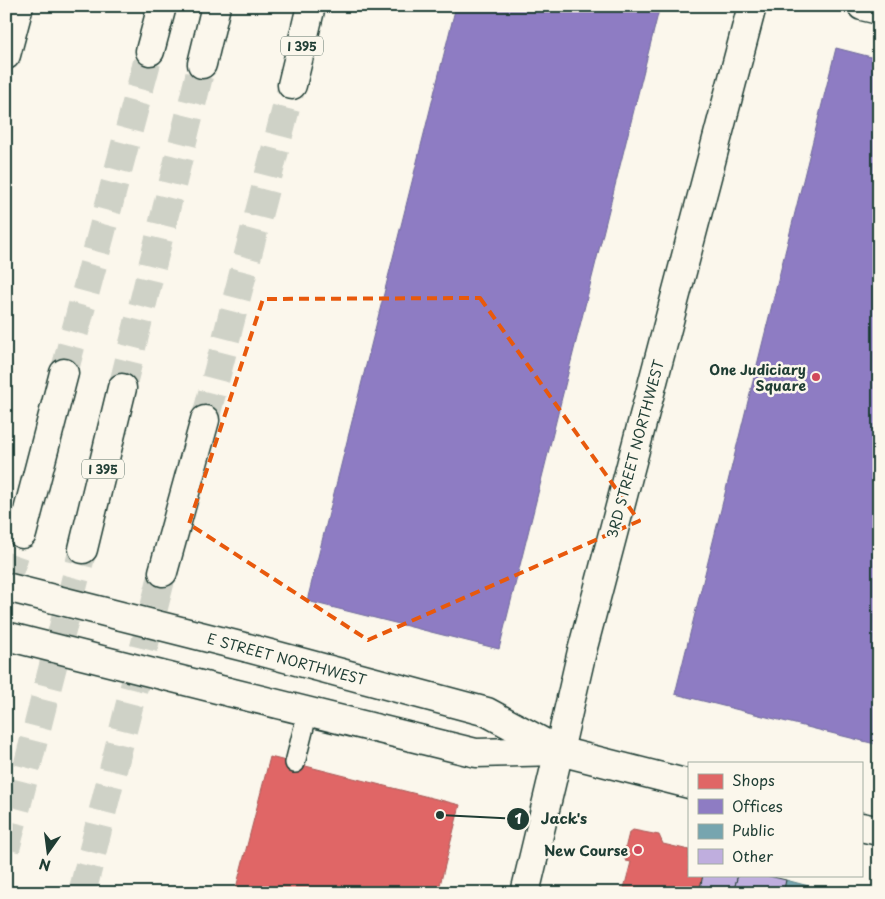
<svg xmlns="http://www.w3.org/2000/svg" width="885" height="899" font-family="'Playpen Sans',sans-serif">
  <rect width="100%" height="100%" fill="#fbf7ec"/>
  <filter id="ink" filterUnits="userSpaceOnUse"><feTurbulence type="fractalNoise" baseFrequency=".02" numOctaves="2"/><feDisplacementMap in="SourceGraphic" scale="10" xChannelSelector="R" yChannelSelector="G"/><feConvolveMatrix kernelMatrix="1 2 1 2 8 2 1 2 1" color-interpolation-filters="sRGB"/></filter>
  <g filter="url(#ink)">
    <!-- shops -->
    <g fill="#e06666" stroke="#a65a57">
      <polygon points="270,757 460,805 438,893 255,893 236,888"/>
      <polygon points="633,830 659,835 663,844 689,850 689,875 703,875 699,893 614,893 618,891 623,892 631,862 626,861 623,857 629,833"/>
    </g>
    <!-- offices -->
    <g fill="#8e7cc3" stroke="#6d6998">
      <polygon points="456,6 660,6 499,649 307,601"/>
      <polygon points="836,48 879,59 879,745 675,694"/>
    </g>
    <!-- public -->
    <polygon fill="#76a5af" stroke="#5c868a" points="786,880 816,888 815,892 819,893 783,893"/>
    <!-- building -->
    <g fill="#bfaede" stroke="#1f3d34">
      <polygon points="703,875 738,875 733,893 699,893"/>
      <polygon points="738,875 765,875 786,880 783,893 733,893"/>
    </g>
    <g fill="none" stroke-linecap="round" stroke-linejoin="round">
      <!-- motorway-tunnel -->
      <g stroke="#cfd2c7" stroke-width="28" stroke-dasharray="28 14" stroke-linecap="butt">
        <polyline points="64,373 150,51"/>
        <polyline points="122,388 202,64"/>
        <polyline points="205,420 292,85"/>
        <polyline points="6,581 22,534"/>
        <polyline points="6,849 83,549"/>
        <polyline points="82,893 163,572"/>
      </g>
      <!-- service casing -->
      <g stroke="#1f3d34" stroke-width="22">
        <polyline id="service" points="295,763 308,711"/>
      </g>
      <!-- tertiary casing -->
      <g stroke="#1f3d34" stroke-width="31">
        <g id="tertiary">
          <polyline points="862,6 879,10"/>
          <polyline points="6,55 19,6"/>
          <polyline points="525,893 559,751"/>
        </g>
      </g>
      <!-- secondary casing -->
      <g stroke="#1f3d34" stroke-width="31">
        <g id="secondary">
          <polyline points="248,648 487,712 559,751"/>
          <polyline points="229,692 476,753 559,751"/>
        </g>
      </g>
      <!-- primary casing -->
      <g stroke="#1f3d34" stroke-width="31">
        <g id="primary">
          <polyline points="689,784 559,751 582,651 752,6"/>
          <polyline points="861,827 879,831"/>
        </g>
      </g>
      <!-- motorway casing -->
      <g stroke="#1f3d34" stroke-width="31">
        <g id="motorway">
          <polyline points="150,51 162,6"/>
          <polyline points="202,64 216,6"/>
          <polyline points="292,85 311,6"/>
          <polyline points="22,534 64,373"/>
          <polyline points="83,549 122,388"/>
          <polyline points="163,572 205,420"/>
        </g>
      </g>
      <!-- service -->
      <use href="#service" stroke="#fbf7ec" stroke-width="19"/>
      <!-- tertiary -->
      <use href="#tertiary" stroke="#fbf7ec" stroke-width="28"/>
      <!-- secondary -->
      <use href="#secondary" stroke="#fbf7ec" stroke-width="28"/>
      <!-- primary -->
      <use href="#primary" stroke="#fbf7ec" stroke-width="28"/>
      <!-- motorway -->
      <use href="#motorway" stroke="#fbf7ec" stroke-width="28"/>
      <!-- secondary-bridge casing -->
      <g stroke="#1f3d34" stroke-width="31" stroke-linecap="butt">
        <g id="secondary-bridge">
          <polyline points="6,587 248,648"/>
          <polyline points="6,636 229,692"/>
        </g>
      </g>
      <!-- secondary-bridge -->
      <use href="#secondary-bridge" stroke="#fbf7ec" stroke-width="28"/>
    </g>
  </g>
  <!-- marked area -->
  <path fill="none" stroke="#e8590c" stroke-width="4" stroke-dasharray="10 6" stroke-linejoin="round" d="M480 298 639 521 368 640 189 524 263 299Z"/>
  <!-- markers -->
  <g fill="#d1495b" stroke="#fbf7ec" stroke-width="2">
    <circle cx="816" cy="377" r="5"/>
    <circle cx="638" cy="850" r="5"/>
  </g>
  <g text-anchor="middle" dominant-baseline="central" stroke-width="5" stroke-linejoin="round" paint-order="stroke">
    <!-- shield labels -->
    <g fill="#fbf7ec" stroke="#61756b" stroke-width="1">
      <rect x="281" y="36.5" width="42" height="19" rx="4"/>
      <rect x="82" y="459.5" width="42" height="19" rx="4"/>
    </g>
    <g font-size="12" font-weight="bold" fill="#1f3d34">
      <text x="302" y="46">I 395</text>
      <text x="103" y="469">I 395</text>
    </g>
    <!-- poi labels -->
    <g font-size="14" font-weight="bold" fill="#1f3d34" stroke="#fbf7ec" text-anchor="end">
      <text x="806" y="369">One Judiciary<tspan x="806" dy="16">Square</tspan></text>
      <text x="628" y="850">New Course</text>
    </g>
    <!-- street labels -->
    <g font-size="14" fill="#1f3d34" stroke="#fbf7ec">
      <text transform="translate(635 449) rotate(-75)">3RD STREET NORTHWEST</text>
      <text transform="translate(287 659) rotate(15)">E STREET NORTHWEST</text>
    </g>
  </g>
  <!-- callouts -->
  <path fill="none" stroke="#1f3d34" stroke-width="2" d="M440 815L518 819"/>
  <g fill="#1f3d34" stroke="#fbf7ec" stroke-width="2">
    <circle cx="440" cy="815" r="5"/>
    <circle cx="518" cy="819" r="12"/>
  </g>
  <g font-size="15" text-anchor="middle" font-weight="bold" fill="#fff">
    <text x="518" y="824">1</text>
  </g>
  <g font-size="15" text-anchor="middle" font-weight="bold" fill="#1f3d34" stroke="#fbf7ec" stroke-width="5" stroke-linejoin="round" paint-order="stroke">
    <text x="564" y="824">Jack's</text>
  </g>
  <!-- margin -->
  <rect width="885" height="899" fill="none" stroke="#fbf7ec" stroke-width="25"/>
  <rect x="12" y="12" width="860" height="874" fill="none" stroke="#1f3d34" stroke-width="2" filter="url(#ink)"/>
  <!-- legend -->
  <rect x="688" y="762" width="175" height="115" fill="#fbf7ec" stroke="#a3ada2"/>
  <rect x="698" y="774" width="25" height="15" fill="#e06666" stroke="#a3ada2"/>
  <text x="732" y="786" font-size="15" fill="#1f3d34">Shops</text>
  <rect x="698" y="799" width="25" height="15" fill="#8e7cc3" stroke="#a3ada2"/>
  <text x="732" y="812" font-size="15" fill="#1f3d34">Offices</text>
  <rect x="698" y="824" width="25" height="15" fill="#76a5af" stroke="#a3ada2"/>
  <text x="732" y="836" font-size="15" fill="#1f3d34">Public</text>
  <rect x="698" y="849" width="25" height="15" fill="#bfaede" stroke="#a3ada2"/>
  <text x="732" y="862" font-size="15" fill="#1f3d34">Other</text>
  <!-- north arrow -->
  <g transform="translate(48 852) rotate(194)" stroke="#fbf7ec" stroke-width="4" paint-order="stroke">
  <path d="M0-4L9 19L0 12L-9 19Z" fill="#1f3d34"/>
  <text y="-8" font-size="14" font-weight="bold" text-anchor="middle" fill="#1f3d34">N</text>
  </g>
</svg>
